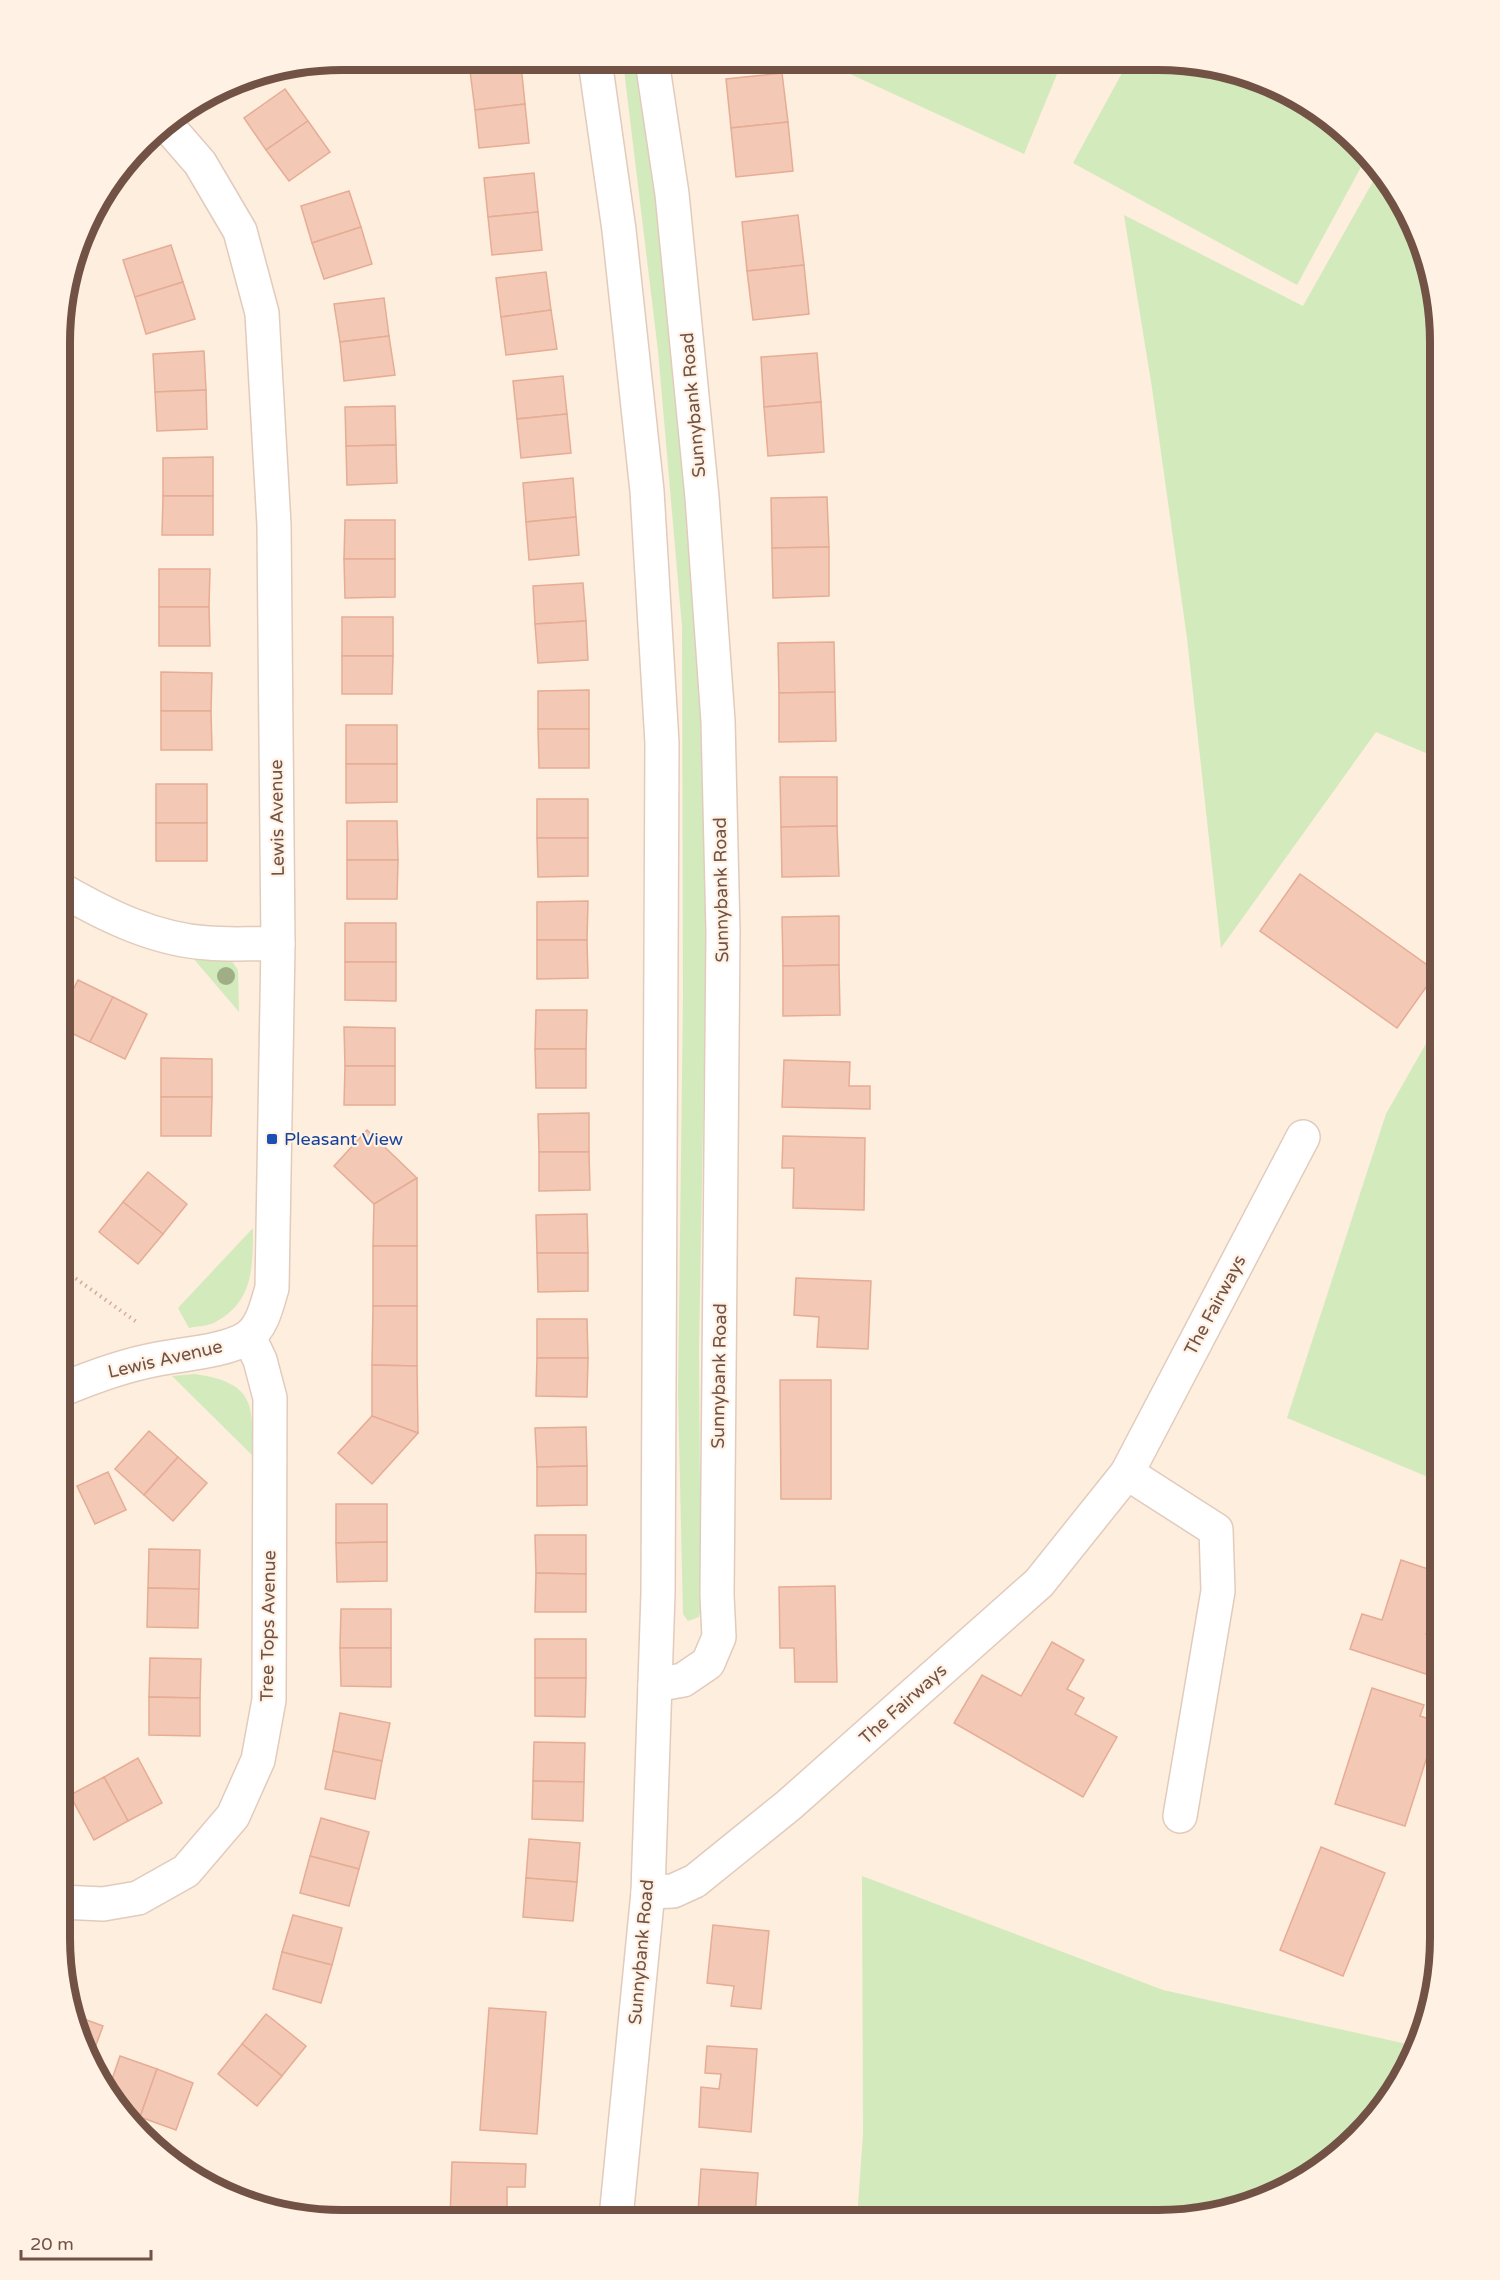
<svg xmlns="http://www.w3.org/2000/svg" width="1500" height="2280" font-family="'Varela Round',sans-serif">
  <rect width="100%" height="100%" fill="#fdeede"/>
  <!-- green -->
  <g fill="#d3eabd">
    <polygon points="623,61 630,61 636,70 655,165 673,331 709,795 699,1349 701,1607 699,1617 688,1621 683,1614 678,1394 683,998 682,627 658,351"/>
    <polygon points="822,61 1062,62 1024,154"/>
    <polygon points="1128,62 1195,62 1265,81 1329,118 1367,156 1297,285 1073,163"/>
    <polygon points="1380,169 1418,234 1440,342 1440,759 1376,732 1221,948 1187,638 1152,388 1124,215 1303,306"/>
    <polygon points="193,958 231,960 238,970 239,1012"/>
    <polygon points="1440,1019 1440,1482 1287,1418 1386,1114"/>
    <path d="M253 1228C253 1264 254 1301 217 1321 210 1326 198 1326 189 1328L178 1308Z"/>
    <path d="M195 1374C254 1383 253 1403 253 1456L172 1376Z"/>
    <polygon points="862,1876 1163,1990 1416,2046 1392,2095 1330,2161 1266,2198 1158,2220 857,2219 863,2134"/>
  </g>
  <!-- building -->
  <g fill="#f3c8b5" stroke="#e6ac95" stroke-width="1.5">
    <polygon points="521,65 525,104 475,110 470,71"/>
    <polygon points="782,73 788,122 731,128 726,79"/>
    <polygon points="285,89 308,121 266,150 244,118"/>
    <polygon points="525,104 529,143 479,148 475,110"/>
    <polygon points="308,121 330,152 289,181 266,150"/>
    <polygon points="788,122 793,171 736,177 731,128"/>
    <polygon points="534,173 538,212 488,217 484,178"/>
    <polygon points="349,191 361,227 312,243 301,206"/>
    <polygon points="101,202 99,224 88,223 89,217"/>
    <polygon points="538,212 542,250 492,255 488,217"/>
    <polygon points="798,215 804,265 747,271 742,222"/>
    <polygon points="361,227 372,264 324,279 312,243"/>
    <polygon points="171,245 183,282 135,297 123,260"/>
    <polygon points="804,265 809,314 753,320 747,271"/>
    <polygon points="546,272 551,310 501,317 496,278"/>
    <polygon points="183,282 195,319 146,334 135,297"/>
    <polygon points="384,298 389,336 340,342 334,304"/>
    <polygon points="551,310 557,349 506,355 501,317"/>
    <polygon points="389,336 395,375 344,381 340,342"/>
    <polygon points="204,351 206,390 155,392 153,354"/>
    <polygon points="817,353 821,402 764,407 761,357"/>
    <polygon points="563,376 567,414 517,419 513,381"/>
    <polygon points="206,390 207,429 157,431 155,392"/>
    <polygon points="821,402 824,452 768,456 764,407"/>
    <polygon points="395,406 396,445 346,446 345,407"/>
    <polygon points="567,414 571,453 521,458 517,419"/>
    <polygon points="396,445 397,483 347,485 346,446"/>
    <polygon points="213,457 213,496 163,496 163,458"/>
    <polygon points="573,478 576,517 526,522 523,483"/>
    <polygon points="163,496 213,496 213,535 162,535"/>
    <polygon points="827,497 829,547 772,548 771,498"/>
    <polygon points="576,517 579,555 529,560 526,522"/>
    <polygon points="345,520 395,520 395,559 344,559"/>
    <polygon points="829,547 829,596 773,598 772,548"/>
    <polygon points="344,559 395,559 395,597 345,598"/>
    <polygon points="159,569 210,569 209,607 159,607"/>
    <polygon points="583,583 586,621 535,624 533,586"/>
    <polygon points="159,607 209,607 210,646 159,646"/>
    <rect x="342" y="617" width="51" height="39"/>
    <polygon points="586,621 588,660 538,663 535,624"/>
    <polygon points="834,642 835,692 779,693 778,643"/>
    <polygon points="342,656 393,656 392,694 342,694"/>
    <polygon points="161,672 212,673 211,711 161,711"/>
    <polygon points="589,690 589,729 538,729 538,691"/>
    <polygon points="835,692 836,741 779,742 779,693"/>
    <polygon points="161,711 211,711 212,750 161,750"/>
    <rect x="346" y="725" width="51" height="39"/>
    <polygon points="538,729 589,729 589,768 539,768"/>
    <polygon points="346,764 397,764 397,802 346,803"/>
    <polygon points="780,777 837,777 837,826 781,827"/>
    <rect x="156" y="784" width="51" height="39"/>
    <rect x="537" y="799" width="51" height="39"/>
    <polygon points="347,821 397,821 398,860 347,860"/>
    <rect x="156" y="823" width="51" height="38"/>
    <polygon points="837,826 839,876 782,877 781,827"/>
    <polygon points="537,838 588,838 588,876 538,877"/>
    <polygon points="347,860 398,860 397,899 347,899"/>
    <polygon points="1300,874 1437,972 1397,1028 1260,931"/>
    <polygon points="588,901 587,940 537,940 537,902"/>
    <polygon points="839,916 839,965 783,966 782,917"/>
    <rect x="345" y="923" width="51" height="39"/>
    <polygon points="537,940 587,940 588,978 537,979"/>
    <polygon points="345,962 396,962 396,1001 345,1000"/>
    <polygon points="839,965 840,1015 783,1016 783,966"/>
    <polygon points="78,980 113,997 90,1042 61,1028 61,1013"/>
    <polygon points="113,997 147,1014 125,1059 90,1042"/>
    <polygon points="536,1010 587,1010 586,1049 535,1049"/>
    <polygon points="344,1027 395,1028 395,1066 345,1066"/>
    <polygon points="535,1049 586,1049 586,1088 536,1088"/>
    <polygon points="161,1058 212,1059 212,1097 161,1097"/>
    <polygon points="784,1060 850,1062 849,1086 870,1086 870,1109 782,1107"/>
    <polygon points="345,1066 395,1066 395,1105 344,1105"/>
    <polygon points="161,1097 212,1097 211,1136 161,1136"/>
    <polygon points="589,1113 589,1152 539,1152 538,1114"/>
    <polygon points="367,1130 417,1178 374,1204 334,1166"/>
    <polygon points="783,1136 865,1138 864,1210 793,1208 794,1168 782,1168"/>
    <polygon points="539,1152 589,1152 590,1190 539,1191"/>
    <polygon points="148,1172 187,1204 163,1234 123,1202"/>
    <polygon points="417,1178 417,1246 373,1246 374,1204"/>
    <polygon points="123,1202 163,1234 138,1264 99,1232"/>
    <polygon points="587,1214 588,1253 537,1253 536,1215"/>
    <rect x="373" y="1246" width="44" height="60"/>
    <polygon points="537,1253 588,1253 588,1291 538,1292"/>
    <polygon points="796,1278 871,1281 868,1349 817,1347 819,1317 794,1315"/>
    <polygon points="373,1306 417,1306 417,1366 372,1365"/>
    <polygon points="537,1319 587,1319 588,1358 537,1358"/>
    <polygon points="537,1358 588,1358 587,1397 536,1396"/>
    <polygon points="372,1365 417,1366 418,1433 372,1416"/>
    <polygon points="780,1380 831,1380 831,1499 781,1499"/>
    <polygon points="372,1416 418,1433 372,1484 338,1453"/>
    <polygon points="586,1427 587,1466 537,1467 535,1428"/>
    <polygon points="149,1431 178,1457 144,1495 115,1469"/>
    <polygon points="178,1457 207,1483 173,1521 144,1495"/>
    <polygon points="587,1466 587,1505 537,1506 537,1467"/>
    <polygon points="108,1472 126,1510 95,1524 77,1486"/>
    <polygon points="61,1492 72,1516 61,1521"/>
    <polygon points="336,1504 387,1504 387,1542 336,1543"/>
    <polygon points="535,1535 586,1535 586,1574 536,1573"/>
    <polygon points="387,1542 387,1581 337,1582 336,1543"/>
    <polygon points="149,1549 200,1550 199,1589 148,1588"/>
    <polygon points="1401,1560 1440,1573 1440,1595 1426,1634 1439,1638 1439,1654 1432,1676 1350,1649 1362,1614 1382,1620"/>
    <polygon points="536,1573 586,1574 586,1612 535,1612"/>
    <polygon points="835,1586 837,1682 795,1682 794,1648 780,1648 779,1587"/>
    <polygon points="148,1588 199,1589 198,1628 147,1627"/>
    <polygon points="341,1609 391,1609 391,1648 340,1648"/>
    <rect x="535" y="1639" width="51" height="39"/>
    <polygon points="1052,1642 1084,1660 1067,1689 1084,1698 1075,1714 1117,1737 1083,1797 954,1723 982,1675 1021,1696"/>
    <polygon points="340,1648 391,1648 391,1687 341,1686"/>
    <polygon points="150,1658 201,1659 200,1698 149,1697"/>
    <polygon points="535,1678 586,1678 585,1717 535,1716"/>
    <polygon points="1372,1688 1424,1705 1420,1716 1438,1722 1405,1826 1335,1804"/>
    <polygon points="149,1697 200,1698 200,1736 149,1735"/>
    <polygon points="340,1713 390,1723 382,1761 333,1751"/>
    <polygon points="534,1742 585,1743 584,1782 533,1781"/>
    <polygon points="333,1751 382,1761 375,1799 325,1789"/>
    <polygon points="138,1758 162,1803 128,1821 104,1777"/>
    <polygon points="104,1777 128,1821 94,1840 70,1795"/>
    <polygon points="533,1781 584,1782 583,1821 532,1819"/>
    <polygon points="321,1818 369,1832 359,1869 310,1856"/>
    <polygon points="529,1839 580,1843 577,1882 526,1878"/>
    <polygon points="1321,1847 1385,1873 1343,1976 1280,1950"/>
    <polygon points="310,1856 359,1869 349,1906 300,1893"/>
    <polygon points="526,1878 577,1882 573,1921 523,1917"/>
    <polygon points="293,1915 342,1928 332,1965 282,1952"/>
    <polygon points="713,1925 769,1931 761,2009 731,2006 734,1986 707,1983"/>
    <polygon points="282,1952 332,1965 321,2003 273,1989"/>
    <polygon points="489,2008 546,2012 537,2134 480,2130"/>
    <polygon points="266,2014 306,2046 282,2076 242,2044"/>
    <polygon points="76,2016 103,2026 90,2061 82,2046"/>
    <polygon points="242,2044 282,2076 257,2106 218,2074"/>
    <polygon points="707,2046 757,2049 751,2132 699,2127 701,2087 719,2089 721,2074 705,2073"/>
    <polygon points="120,2056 157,2069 140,2117 118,2110 108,2091"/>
    <polygon points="157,2069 193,2083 176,2130 140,2117"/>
    <polygon points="452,2162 526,2164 525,2187 507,2187 507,2218 450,2218"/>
    <polygon points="701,2169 758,2173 755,2216 698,2212"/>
  </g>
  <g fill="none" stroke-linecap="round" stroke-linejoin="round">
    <!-- minor casing -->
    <g stroke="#e2cbbd" stroke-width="36">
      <g id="minor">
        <polyline points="652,61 672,194 702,497 718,721 723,932 717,1595 719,1637 708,1663 683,1680 655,1685"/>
        <path d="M62 890C107 916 156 940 208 943 231 945 255 943 278 944"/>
        <path d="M61 1390C92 1377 125 1365 158 1359 183 1354 228 1351 248 1337 263 1326 267 1304 272 1288L278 944 274 525 262 313 240 231 200 163 166 124"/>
        <polyline points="1127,1473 1216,1530 1218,1591 1180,1816"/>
        <polyline points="648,1892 673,1891 695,1881 789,1805 1039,1583 1127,1473 1303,1137"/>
        <polyline points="60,1902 103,1904 138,1898 186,1871 233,1816 258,1760 269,1700 270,1398 260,1360 249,1337"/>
      </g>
    </g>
    <!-- tertiary casing -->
    <g stroke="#e2cbbd" stroke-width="36">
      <polyline id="tertiary" points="595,61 619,230 647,491 662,743 658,1593 648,1892 616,2218"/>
    </g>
    <!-- path -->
    <polyline stroke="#d7ab98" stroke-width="4" stroke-dasharray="1.5 4.5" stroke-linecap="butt" points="61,1268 138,1323"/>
    <!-- minor -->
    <use href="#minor" stroke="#fff" stroke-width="33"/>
    <!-- tertiary -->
    <use href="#tertiary" stroke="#fff" stroke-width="33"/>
  </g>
  <!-- trees -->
  <circle fill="#a0ae86" cx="226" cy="976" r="9"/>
  <!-- markers -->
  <rect fill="#1a4fb4" stroke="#fff2e4" stroke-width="2" x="266" y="1133" width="12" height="12" rx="3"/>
  <g text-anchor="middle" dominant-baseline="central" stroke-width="4.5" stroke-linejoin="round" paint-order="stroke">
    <!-- street labels -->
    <g font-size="18" fill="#735246" stroke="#fff2e4">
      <text transform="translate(693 405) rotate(-95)">Sunnybank Road</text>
      <text transform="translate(277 818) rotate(-91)">Lewis Avenue</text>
      <text transform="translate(721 890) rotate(-91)">Sunnybank Road</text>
      <text transform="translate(1215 1305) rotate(-62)">The Fairways</text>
      <text transform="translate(165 1359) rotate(-13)">Lewis Avenue</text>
      <text transform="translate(719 1376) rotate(-89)">Sunnybank Road</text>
      <text transform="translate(268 1626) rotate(-89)">Tree Tops Avenue</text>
      <text transform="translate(903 1704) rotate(-42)">The Fairways</text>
      <text transform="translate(641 1952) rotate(-85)">Sunnybank Road</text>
    </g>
    <!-- transit labels -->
    <g font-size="18" fill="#164399" stroke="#fff2e4" text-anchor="start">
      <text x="284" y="1139">Pleasant View</text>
    </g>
  </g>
  <!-- crop -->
  <path d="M0 0H1500V2280H0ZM342 70H1158A272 272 0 0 1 1430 342V1938A272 272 0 0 1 1158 2210H342A272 272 0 0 1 70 1938V342A272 272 0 0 1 342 70Z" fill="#fff2e4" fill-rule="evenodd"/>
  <path fill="none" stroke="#735246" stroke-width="8" d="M342 70H1158A272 272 0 0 1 1430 342V1938A272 272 0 0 1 1158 2210H342A272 272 0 0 1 70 1938V342A272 272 0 0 1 342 70Z"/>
  <!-- scale -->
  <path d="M21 2250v9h130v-9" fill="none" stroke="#735246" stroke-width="3"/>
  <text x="30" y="2250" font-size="18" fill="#735246" stroke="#fff2e4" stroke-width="4.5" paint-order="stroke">20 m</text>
</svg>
